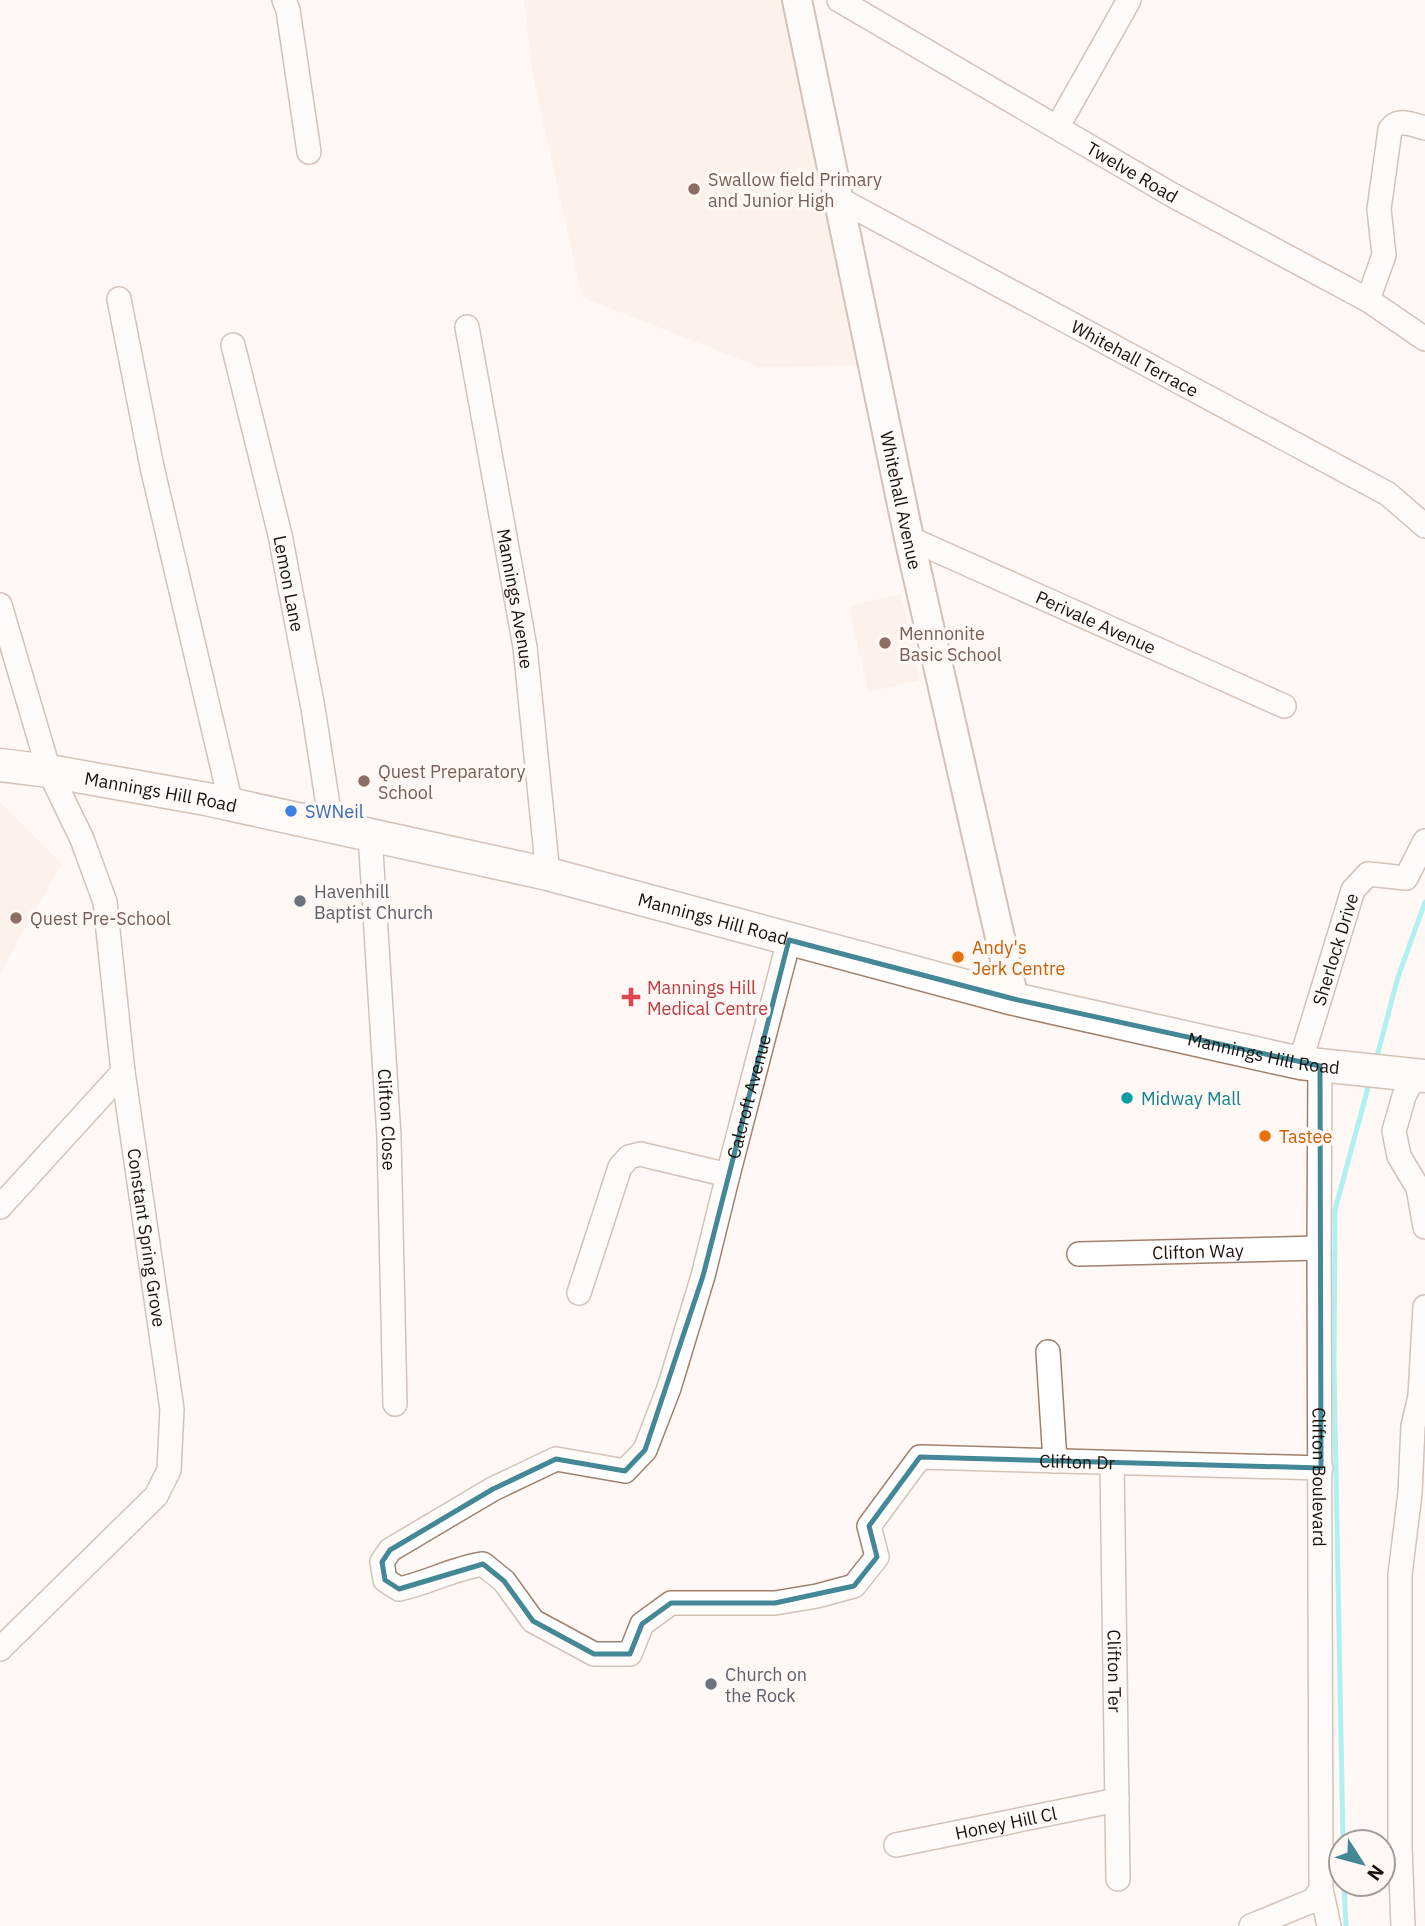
<svg xmlns="http://www.w3.org/2000/svg" width="1425" height="1926" font-family="'IBM Plex Sans',sans-serif">
  <rect width="100%" height="100%" fill="#fff8f4"/>
  <!-- built -->
  <g fill="#faeae0">
    <polygon points="524,0 790,0 868,365 759,367 582,297 534,81"/>
    <polygon points="901,594 920,680 868,692 849,606"/>
    <polygon points="0,802 62,864 0,973"/>
  </g>
  <g fill="none" stroke-linecap="round" stroke-linejoin="round">
    <!-- stream -->
    <g stroke="#53e7ec" stroke-width="5">
      <polyline points="1376,1060 1398,977 1425,902"/>
      <polyline points="1343,1842 1334,1365 1335,1210 1370,1080"/>
      <polyline points="1344,1884 1346,1926"/>
    </g>
    <!-- minor casing -->
    <g stroke="#a0816e" stroke-width="26">
      <g id="minor">
        <polyline points="284,0 288,10 309,152"/>
        <path id="s1" d="M839 0 1174 196 1368 300 1425 339"/>
        <polyline points="1058,126 1129,0"/>
        <path id="s2" d="M839 199 1388 494 1425 526"/>
        <polyline points="119,299 152,467 231,804"/>
        <path d="M1368 300 1384 255 1379 209 1390 130C1398 117 1413 125 1425 128"/>
        <path id="s3" d="M467 327 525 647 548 874"/>
        <path id="s4" d="M233 345 280 535 313 708 331 825"/>
        <path id="s5" d="M909 538 1284 706"/>
        <path id="s6" d="M0 605 49 771 82 839 105 902 123 1072 172 1409 169 1470 156 1496 0 1649"/>
        <path id="s7" d="M370 835 389 1137 395 1404"/>
        <path id="s8" d="M1300 1063 1353 890 1368 874 1406 878 1425 841"/>
        <path id="s9" d="M1320 1066 1319 1248 1321 1889 1329 1926"/>
        <polyline points="1414,1076 1404,1096 1394,1131 1399,1156 1418,1188 1425,1227"/>
        <path id="s10" d="M728 1175 703 1276 669 1388 645 1450 625 1471 556 1459 493 1489 390 1550 382 1562 385 1580 399 1589C428 1583 454 1568 483 1564L504 1581 533 1621 594 1654H630L642 1624 671 1603H775L817 1596 854 1586 877 1557 869 1526 920 1457 1321 1468"/>
        <polyline points="0,1207 123,1072"/>
        <path id="s11" d="M1079 1254 1319 1248"/>
        <path id="s12" d="M579 1293 620 1167 629 1157 640 1154 728 1175 789 940"/>
        <polyline points="1048,1352 1055,1461"/>
        <path id="s13" d="M1112 1463 1118 1879"/>
        <path id="s14" d="M896 1845 1117 1800"/>
        <polyline points="1251,1926 1314,1900 1321,1889"/>
        <polyline points="1403,1926 1400,1847 1400,1575 1410,1493 1413,1426 1420,1396 1425,1307"/>
      </g>
    </g>
    <!-- tertiary casing -->
    <g stroke="#a0816e" stroke-width="32">
      <g id="tertiary">
        <path id="s15" d="M797 0 909 538 1014 999"/>
      </g>
    </g>
    <!-- secondary casing -->
    <g stroke="#a0816e" stroke-width="35">
      <g id="secondary">
        <path id="s16" d="M0 765 49 771 206 799 548 874 1014 999 1300 1063 1425 1076"/>
      </g>
    </g>
    <!-- minor -->
    <use href="#minor" stroke="#fff" stroke-width="23"/>
    <!-- tertiary -->
    <use href="#tertiary" stroke="#fff" stroke-width="28"/>
    <!-- secondary -->
    <use href="#secondary" stroke="#fff" stroke-width="32"/>
  </g>
  <!-- marked area -->
  <path d="M0 0H1425V1926H0ZM789 940 1014 999 1320 1066 1321 1468 920 1457 869 1526 877 1557 854 1586 775 1603H671L642 1624 630 1654H594L533 1621 504 1581 483 1564 399 1589 385 1580 382 1562 390 1550 493 1489 556 1459 625 1471 645 1450 703 1276Z" fill="#fff8f4" fill-opacity=".55" fill-rule="evenodd"/>
  <path fill="none" stroke="#448797" stroke-width="5" stroke-linejoin="round" d="M789 940 1014 999 1320 1066 1321 1468 920 1457 869 1526 877 1557 854 1586 775 1603H671L642 1624 630 1654H594L533 1621 504 1581 483 1564 399 1589 385 1580 382 1562 390 1550 493 1489 556 1459 625 1471 645 1450 703 1276Z"/>
  <!-- markers -->
  <g fill="#8d6e63" stroke="#fff8f4" stroke-width="2.5">
    <circle cx="694" cy="189" r="7"/>
    <circle cx="885" cy="643" r="7"/>
    <circle cx="364" cy="781" r="7"/>
    <circle cx="16" cy="918" r="7"/>
  </g>
  <circle fill="#3f7fe0" stroke="#fff8f4" stroke-width="2.5" cx="291" cy="811" r="7"/>
  <g fill="#6b7280" stroke="#fff8f4" stroke-width="2.5">
    <circle cx="300" cy="901" r="7"/>
    <circle cx="711" cy="1684" r="7"/>
  </g>
  <g fill="#e8710a" stroke="#fff8f4" stroke-width="2.5">
    <circle cx="958" cy="957" r="7"/>
    <circle cx="1265" cy="1136" r="7"/>
  </g>
  <path fill="#e0444e" stroke="#fff8f4" stroke-width="2.5" d="M627.5 986.5h7v7h7v7h-7v7h-7v-7h-7v-7h7z"/>
  <circle fill="#0f9aa8" stroke="#fff8f4" stroke-width="2.5" cx="1127" cy="1098" r="7"/>
  <g text-anchor="middle" dominant-baseline="central" stroke-width="7" stroke-linejoin="round" paint-order="stroke">
    <!-- street labels -->
    <g font-size="18" fill="#1d120b" stroke="#fff8f4">
      <text stroke="none"><textPath href="#s1" startOffset="340">Twelve Road</textPath></text>
      <text stroke="none"><textPath href="#s2" startOffset="336">Whitehall Terrace</textPath></text>
      <text stroke="none"><textPath href="#s15" startOffset="511">Whitehall Avenue</textPath></text>
      <text stroke="none"><textPath href="#s4" startOffset="245">Lemon Lane</textPath></text>
      <text stroke="none"><textPath href="#s3" startOffset="276">Mannings Avenue</textPath></text>
      <text stroke="none"><textPath href="#s5" startOffset="205">Perivale Avenue</textPath></text>
      <text stroke="none"><textPath href="#s16" startOffset="163">Mannings Hill Road</textPath></text>
      <text stroke="none"><textPath href="#s16" startOffset="730">Mannings Hill Road</textPath></text>
      <text stroke="none"><textPath href="#s8" startOffset="119">Sherlock Drive</textPath></text>
      <text stroke="none"><textPath href="#s16" startOffset="1297">Mannings Hill Road</textPath></text>
      <text stroke="none"><textPath href="#s12" startOffset="329">Calcroft Avenue</textPath></text>
      <text stroke="none"><textPath href="#s7" startOffset="285">Clifton Close</textPath></text>
      <text stroke="none"><textPath href="#s6" startOffset="654">Constant Spring Grove</textPath></text>
      <text stroke="none"><textPath href="#s11" startOffset="119">Clifton Way</textPath></text>
      <text stroke="none"><textPath href="#s10" startOffset="1460">Clifton Dr</textPath></text>
      <text stroke="none"><textPath href="#s9" startOffset="411">Clifton Boulevard</textPath></text>
      <text stroke="none"><textPath href="#s13" startOffset="208">Clifton Ter</textPath></text>
      <text stroke="none"><textPath href="#s14" startOffset="112">Honey Hill Cl</textPath></text>
    </g>
    <!-- education labels -->
    <g font-size="18" fill="#785e54" stroke="#fff8f4" text-anchor="start">
      <text x="708" y="179">Swallow field Primary<tspan x="708" dy="21">and Junior High</tspan></text>
      <text x="899" y="633">Mennonite<tspan x="899" dy="21">Basic School</tspan></text>
      <text x="378" y="771">Quest Preparatory<tspan x="378" dy="21">School</tspan></text>
      <text x="30" y="918">Quest Pre-School</text>
    </g>
    <!-- shop labels -->
    <g font-size="18" fill="#366cbe" stroke="#fff8f4" text-anchor="start">
      <text x="305" y="811">SWNeil</text>
    </g>
    <!-- worship labels -->
    <g font-size="18" fill="#5b616d" stroke="#fff8f4" text-anchor="start">
      <text x="314" y="891">Havenhill<tspan x="314" dy="21">Baptist Church</tspan></text>
      <text x="725" y="1674">Church on<tspan x="725" dy="21">the Rock</tspan></text>
    </g>
    <!-- food labels -->
    <g font-size="18" fill="#c56008" stroke="#fff8f4" text-anchor="start">
      <text x="972" y="947">Andy's<tspan x="972" dy="21">Jerk Centre</tspan></text>
      <text x="1279" y="1136">Tastee</text>
    </g>
    <!-- health labels -->
    <g font-size="18" fill="#be3a42" stroke="#fff8f4" text-anchor="start">
      <text x="647" y="987">Mannings Hill<tspan x="647" dy="21">Medical Centre</tspan></text>
    </g>
    <!-- culture labels -->
    <g font-size="18" fill="#0d838f" stroke="#fff8f4" text-anchor="start">
      <text x="1141" y="1098">Midway Mall</text>
    </g>
  </g>
  <!-- north arrow -->
  <g transform="translate(1362 1863) rotate(126)"><circle r="33" fill="#fff8f4" stroke="#a59c97" stroke-width="2"/>
  <path d="M0-5L12 26L0 18L-12 26Z" fill="#448797"/>
  <text y="-10" font-size="19" font-weight="bold" text-anchor="middle" fill="#1d120b">N</text>
  </g>
</svg>
